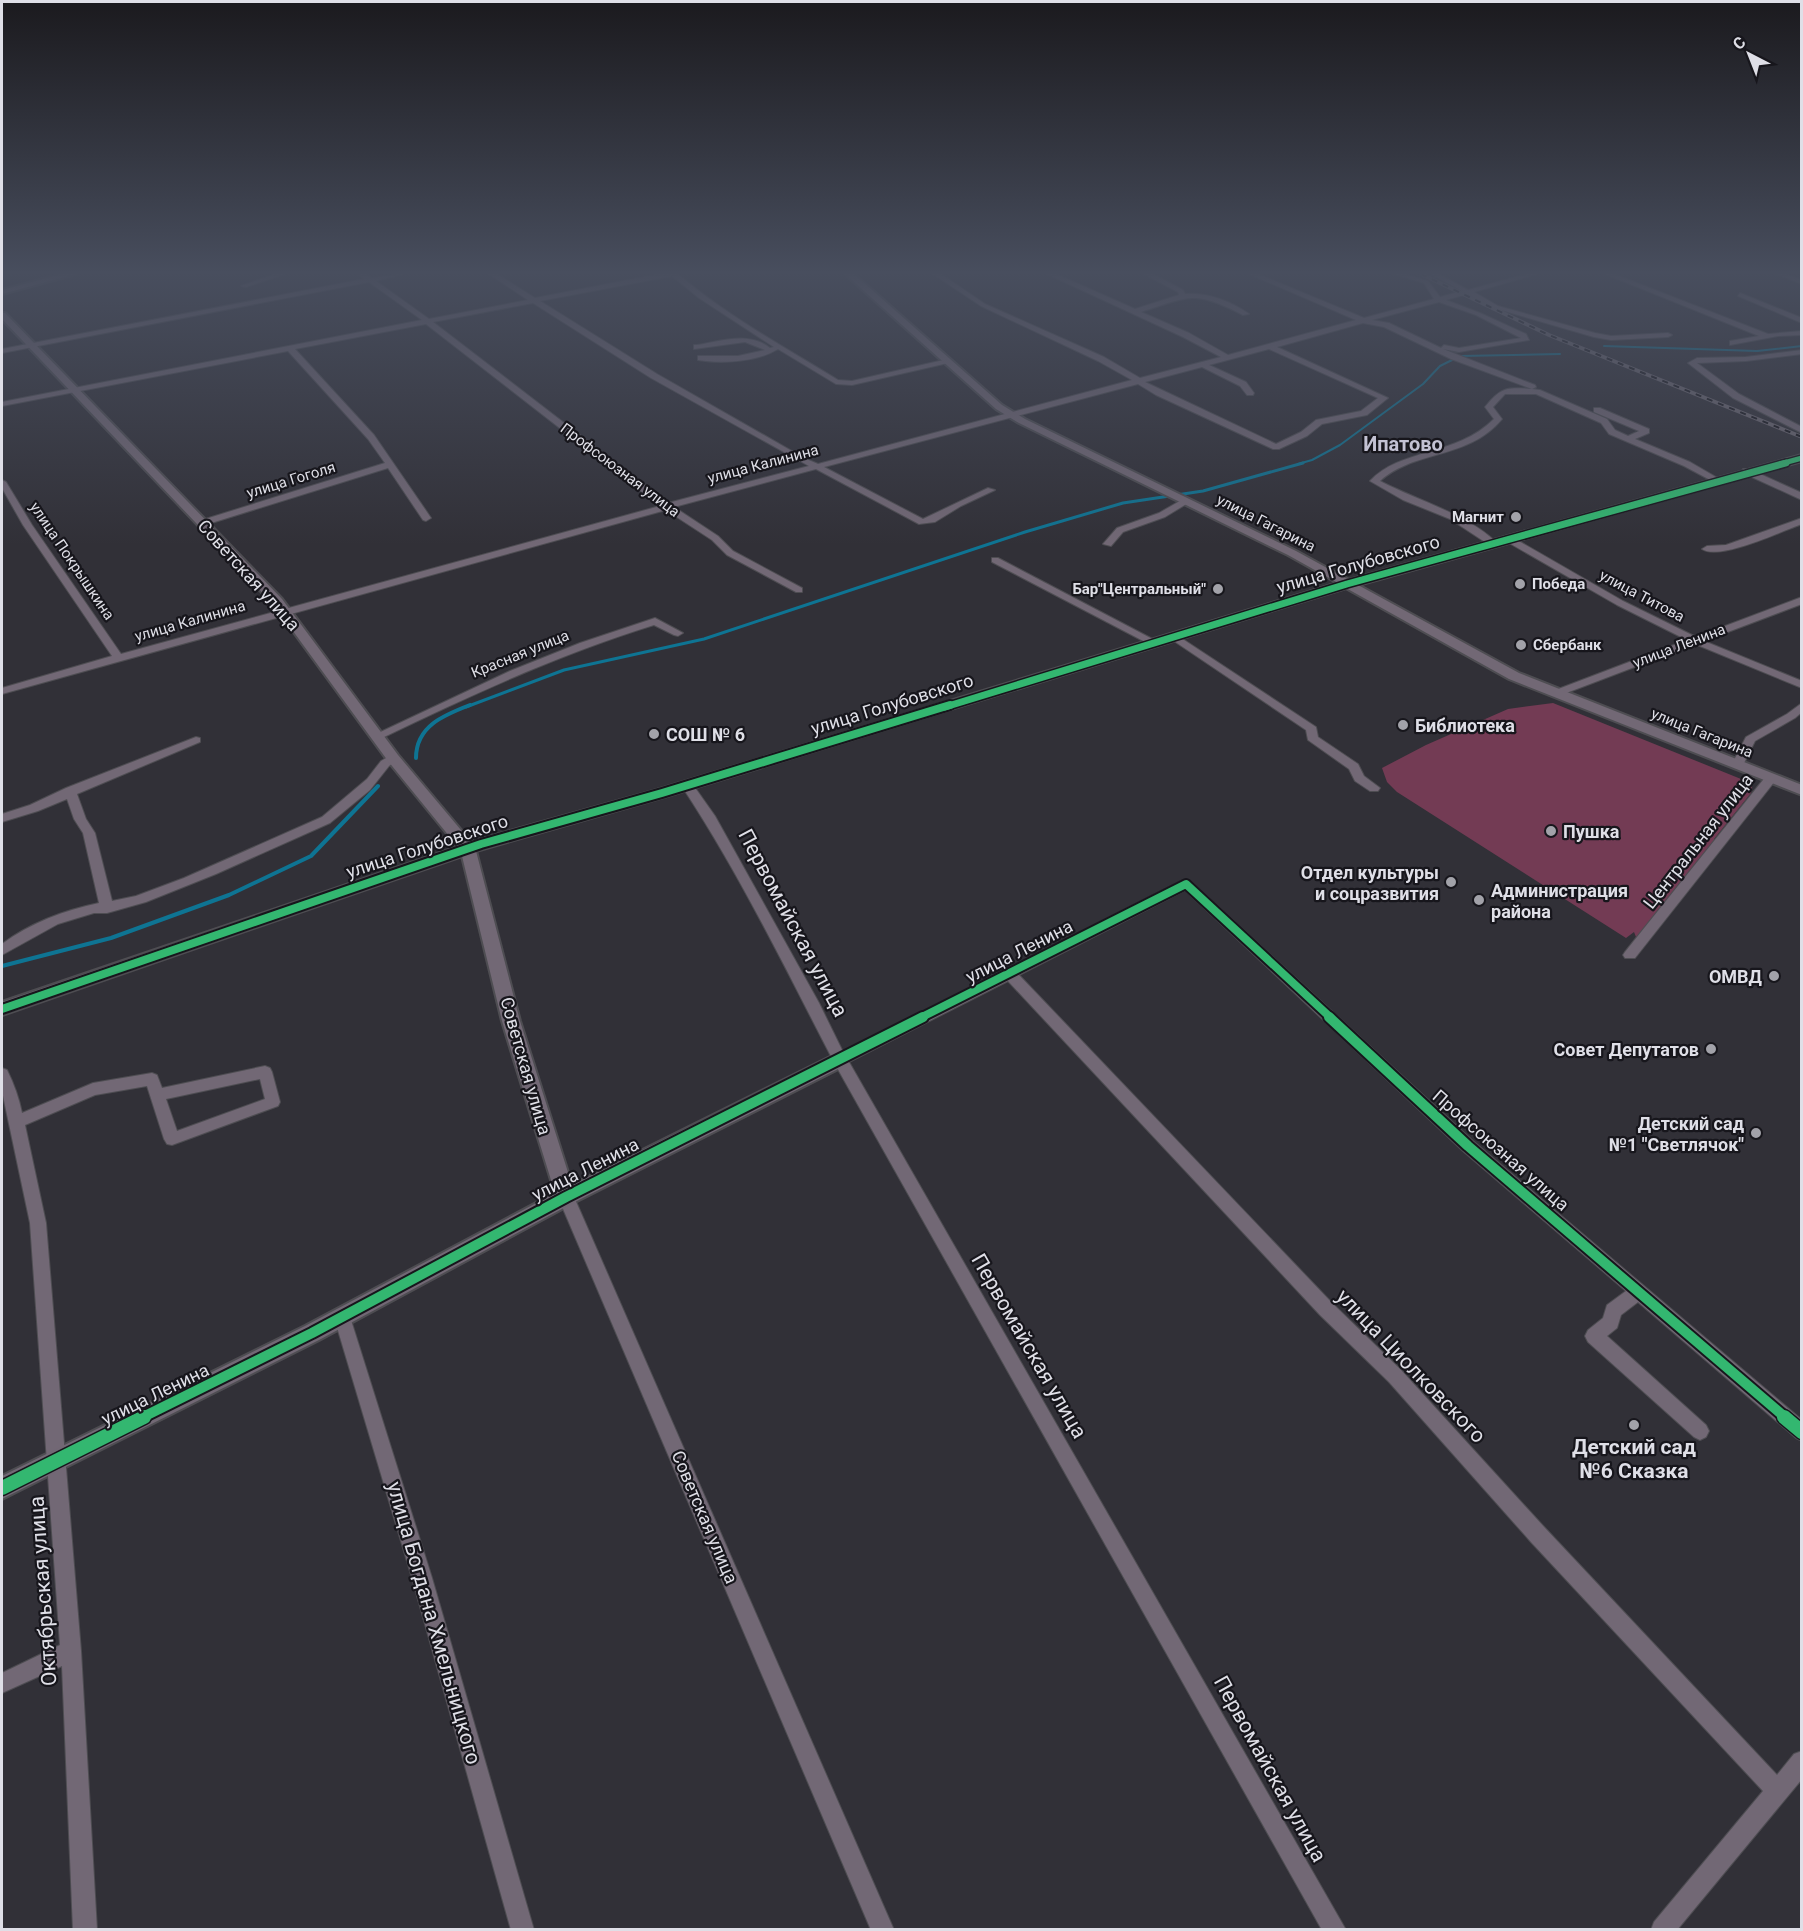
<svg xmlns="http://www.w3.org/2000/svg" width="1803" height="1931" font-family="Roboto,sans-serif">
  <rect width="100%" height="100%" fill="#313037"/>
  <!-- green -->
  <polygon fill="#733b54" points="1553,703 1741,779 1752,787 1751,793 1714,839 1717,841 1638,942 1634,932 1626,938 1397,792 1387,782 1382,768 1426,745 1508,709"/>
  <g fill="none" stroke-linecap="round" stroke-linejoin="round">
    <!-- stream-far2 -->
    <g stroke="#0e7493" stroke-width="2">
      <polyline points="1604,346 1757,351 1802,346"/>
      <polyline points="1298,464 1312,460 1340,445 1423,384 1440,366 1460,356 1560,354"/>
    </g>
    <!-- stream-far1 -->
    <polyline stroke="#0e7493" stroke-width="3" points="466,707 564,670 704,639 1025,532 1123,503 1203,491 1303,463"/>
    <!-- stream -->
    <g stroke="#0e7493" stroke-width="4">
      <path d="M416 758C416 726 444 715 470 705"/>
      <polyline points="2,966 111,938 229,895 311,856 378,786"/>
    </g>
    <!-- minor casing -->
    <g stroke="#4e4d52" stroke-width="2">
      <g id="minor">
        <polygon points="275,274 285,274 246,287 241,286"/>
        <path d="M359 274H367L371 278 403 274 376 281 429 319 528 300 489 274H497L535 298 659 274H678C727 316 783 346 838 380L852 381 948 359V363L852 385 836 384 778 349C757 362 722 364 698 360V356H738L765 350 745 342 694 349V345H697C721 341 749 331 770 348L774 347 699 298 672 276 540 301 657 374 804 458 818 464 1132 380 1098 361 981 306 933 274H941L985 304 1104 357 1140 378 1221 357 1183 337 1047 274H1056L1135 309 1179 295 1178 292 1144 274H1153L1183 290 1185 294C1207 292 1231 301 1249 314L1243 315C1194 290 1191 296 1141 312L1189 333 1228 355 1356 320 1249 274H1258L1364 318 1434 299 1424 283 1394 274H1405L1428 281 1440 297 1462 291 1431 274H1439L1468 290 1526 274H1537L1474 292 1498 306 1595 333 1611 336 1668 333 1672 335 1668 337 1611 340 1594 337 1494 308 1467 294 1446 300 1480 313 1526 334 1529 340 1459 352 1443 349 1535 385 1536 387 1532 389 1540 390 1607 419 1615 430 1628 436 1639 431 1594 412V408H1600L1649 429V433L1635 439 1690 462 1721 480 1714 482 1684 466 1609 434 1601 423 1536 394H1505L1493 407 1502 419C1468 460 1416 449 1380 481 1416 500 1467 514 1496 542L1488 544 1450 519 1403 500 1370 481C1400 448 1456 457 1494 419L1485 407C1501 387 1507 387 1532 389L1451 359 1384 327 1363 323 1277 347 1388 398 1367 415 1322 424 1307 436 1279 449H1273L1156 395 1138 384 824 467 923 519 988 488 995 490 961 506 935 522 919 524 816 469 674 507 718 536 733 551 802 588V592H796L727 555 712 540 666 510 2 694V688L112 656 23 525 2 488V480L6 482 32 525 121 654 660 506 426 324 295 349 374 435 431 518 426 521 423 520 388 468 205 525H199V521L385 463 368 439 288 351 2 406V402L422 320 369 282 2 353V349L364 279ZM1439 302 1476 315 1521 338 1459 348 1444 345 1441 348 1389 323 1372 320ZM533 303 651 378 809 466 668 503 433 322ZM1269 349 1378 398 1361 411 1316 420 1301 432 1276 444 1145 382 1202 367 1240 386 1247 395H1253L1254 393 1246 382 1209 365Z"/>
        <polygon points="1605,274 1614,274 1768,334 1802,331 1802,335 1778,336 1730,345 1730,341 1759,336"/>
        <polygon points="1776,274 1786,274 1802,280 1802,284"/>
        <polygon points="1740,293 1802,318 1802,323 1738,296"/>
        <polygon points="1802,350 1802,354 1746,361 1697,363 1739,394 1802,427 1802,433 1733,398 1688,363 1697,358 1746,357"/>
        <polygon points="1743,469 1749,469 1802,493 1802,500 1743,473"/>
        <polygon points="1185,498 1188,499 1188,503 1165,517 1123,532 1111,546 1103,544 1117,528 1159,513"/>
        <path d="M1802 518V524C1782 531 1719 561 1702 549L1707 546 1726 545Z"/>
        <polygon points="1504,536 1510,536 1623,601 1696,637 1802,597 1802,604 1704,641 1802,681 1802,688 1695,644 1561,695 1553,695 1553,691 1687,640 1617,605 1504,540"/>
        <polygon points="992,558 998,558 1160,643 1159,645 1151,645 992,562"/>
        <path d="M655 618 683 633 678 636 674 635 654 625C560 654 471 695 382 738L378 739 372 736 510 671 580 643Z"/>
        <polygon points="1175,634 1316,727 1318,737 1358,764 1364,776 1380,788 1378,791 1370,791 1355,781 1349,769 1308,740 1306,730 1171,639 1170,637"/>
        <polygon points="1802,703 1802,712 1795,718 1755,741 1742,767 1734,767 1732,764 1746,737 1787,714"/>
        <path d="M196 737 200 738V742L77 794 86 819 95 833 112 901 136 896 184 878 322 817 367 779 381 761 393 754 399 758 389 766 370 790 330 823 216 874 146 902 107 913H94L58 924 2 955V944C30 923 65 910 99 903L83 833 74 819 67 799 38 811 2 822V814L30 805 66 788Z"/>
        <polygon points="1771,774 1777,778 1775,781 1635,958 1625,958 1623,955 1625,952 1767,775"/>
        <path d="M687 781 691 782 715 816 819 1003 843 1052 1182 881H1190L1473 1141 1802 1420V1441L1796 1438 1638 1302 1621 1315 1617 1328 1607 1336 1706 1425 1709 1431 1706 1437 1700 1440 1694 1437 1588 1342 1585 1336 1588 1330 1603 1318 1607 1305 1626 1291 1463 1151 1185 890 1019 975 1332 1303 1401 1370 1545 1528 1777 1775 1794 1754 1802 1751V1779L1677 1930H1651L1654 1922 1763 1791 1531 1542 1389 1382 1320 1315 1008 981 849 1062 1346 1930H1322L835 1064C786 970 740 874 681 785Z"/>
        <path d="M265 1066 270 1068 272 1072 280 1102 278 1106 172 1145 167 1144 164 1139 147 1086 95 1095 25 1125 46 1223 81 1651 97 1930H73L62 1666 2 1693V1673L60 1645 30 1223 2 1091V1068L7 1070C14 1084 19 1098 22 1113L93 1083 152 1073 157 1075 162 1088ZM260 1079 265 1099 177 1131 166 1099Z"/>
        <polygon points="566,1190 572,1192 574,1197 894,1930 871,1930 558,1197 560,1192"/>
        <polygon points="342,1309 348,1311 350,1317 432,1578 534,1930 511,1930 412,1578 334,1317 336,1311"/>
      </g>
    </g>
    <!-- tertiary casing -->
    <g stroke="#4e4d52" stroke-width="4">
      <g id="tertiary">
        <polygon points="62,274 76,274 2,294 2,290"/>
        <polygon points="845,274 854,274 1002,405 1025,419 1296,551 1349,580 1802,455 1802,461 1358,585 1519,673 1802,785 1802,795 1509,679 1346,588 667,796 476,851 520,1021 572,1185 834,1055 840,1053 846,1055 849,1060 846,1065 573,1203 319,1340 2,1499 2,1476 305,1326 555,1193 502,1021 462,856 2,1015 2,1002 458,847 388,761 274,605 2,319 2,313 5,313 282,599 398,755 471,842 657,790 1338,583 1288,555 1019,423 996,409"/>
      </g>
    </g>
    <!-- minor -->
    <use href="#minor" fill="#726875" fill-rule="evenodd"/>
    <!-- tertiary -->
    <use href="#tertiary" fill="#726875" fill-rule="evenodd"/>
    <!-- rail casing -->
    <g stroke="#6c6770" stroke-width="4">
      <polyline id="rail" points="1421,274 1549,335 1802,437"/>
    </g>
    <!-- rail -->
    <use href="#rail" stroke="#17161c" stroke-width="2" stroke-dasharray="6" stroke-linecap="butt"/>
    <!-- cycleway-far4 casing -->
    <g stroke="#17161c" stroke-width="8">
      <polyline id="cycleway-far4" points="1780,464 1802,458"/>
    </g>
    <!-- cycleway-far3 casing -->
    <g stroke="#17161c" stroke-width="10">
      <polyline id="cycleway-far3" points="945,707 1347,584 1786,463"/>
    </g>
    <!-- cycleway-far2 casing -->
    <g stroke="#17161c" stroke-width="12">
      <g id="cycleway-far2">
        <polyline points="2,1009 481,844 662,793 950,705"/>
        <polyline points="920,1018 1186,884 1331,1018"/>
      </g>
    </g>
    <!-- cycleway-far1 casing -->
    <g stroke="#17161c" stroke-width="14">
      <g id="cycleway-far1">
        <polyline points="1329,1017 1468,1146 1786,1418"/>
        <polyline points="141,1418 312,1333 566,1197 923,1017"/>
      </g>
    </g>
    <!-- cycleway casing -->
    <g stroke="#17161c" stroke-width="17">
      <g id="cycleway">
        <polyline points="1784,1417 1802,1432"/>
        <polyline points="2,1488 144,1417"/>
      </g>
    </g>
    <!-- cycleway-far4 -->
    <use href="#cycleway-far4" stroke="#33b770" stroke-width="5"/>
    <!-- cycleway-far3 -->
    <use href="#cycleway-far3" stroke="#33b770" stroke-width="7"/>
    <!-- cycleway-far2 -->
    <use href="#cycleway-far2" stroke="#33b770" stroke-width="8"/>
    <!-- cycleway-far1 -->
    <use href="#cycleway-far1" stroke="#33b770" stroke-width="10"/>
    <!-- cycleway -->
    <use href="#cycleway" stroke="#33b770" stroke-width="14"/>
  </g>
  <!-- sky -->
  <linearGradient id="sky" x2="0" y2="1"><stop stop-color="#1b1a1e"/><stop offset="0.5" stop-color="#484e5e"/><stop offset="1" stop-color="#484e5e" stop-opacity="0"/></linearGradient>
  <rect width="1803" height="545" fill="url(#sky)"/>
  <!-- markers -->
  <g fill="#a2a2a9" stroke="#17161c" stroke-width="2">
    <circle cx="1516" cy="517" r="6"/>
    <circle cx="1520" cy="584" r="6"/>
    <circle cx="1218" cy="589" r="6"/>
    <circle cx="1521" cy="645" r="6"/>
    <circle cx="1403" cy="725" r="6"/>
    <circle cx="654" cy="734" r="6"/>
    <circle cx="1551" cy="831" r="6"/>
    <circle cx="1451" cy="882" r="6"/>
    <circle cx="1479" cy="900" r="6"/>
    <circle cx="1774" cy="976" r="6"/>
    <circle cx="1711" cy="1049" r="6"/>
    <circle cx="1756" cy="1133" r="6"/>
    <circle cx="1634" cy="1425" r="6"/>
  </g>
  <g text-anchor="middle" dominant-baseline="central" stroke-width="4.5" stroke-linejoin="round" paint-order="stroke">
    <!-- far-street labels -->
    <g font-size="15" fill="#dfdfe7" stroke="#17161c">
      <text transform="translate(763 464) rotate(-15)">улица Калинина</text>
      <text transform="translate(620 470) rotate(37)">Профсоюзная улица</text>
      <text transform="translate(291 480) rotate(-17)">улица Гоголя</text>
      <text transform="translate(1266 523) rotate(27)">улица Гагарина</text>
      <text transform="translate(72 561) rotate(56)">улица Покрышкина</text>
      <text transform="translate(1642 596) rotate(28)">улица Титова</text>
      <text transform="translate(190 621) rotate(-16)">улица Калинина</text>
      <text transform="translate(1679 646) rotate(-21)">улица Ленина</text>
      <text transform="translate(520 654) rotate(-22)">Красная улица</text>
      <text transform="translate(1702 733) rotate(22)">улица Гагарина</text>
    </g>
    <!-- far-poi labels -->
    <g font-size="15" font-weight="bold" fill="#dfdfe7" stroke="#17161c" text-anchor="end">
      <text x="1504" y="517">Магнит</text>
      <text x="1532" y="584" text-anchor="start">Победа</text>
      <text x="1206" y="589">Бар"Центральный"</text>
      <text x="1533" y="645" text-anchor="start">Сбербанк</text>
    </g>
    <!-- street labels -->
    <g font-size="18" fill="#dfdfe7" stroke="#17161c">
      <text transform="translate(1358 564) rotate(-16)">улица Голубовского</text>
      <text transform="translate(249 575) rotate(48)">Советская улица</text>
      <text transform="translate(892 704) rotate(-17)">улица Голубовского</text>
      <text transform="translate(1698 841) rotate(-52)">Центральная улица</text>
      <text transform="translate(427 846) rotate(-18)">улица Голубовского</text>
      <text transform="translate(1019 951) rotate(-27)">улица Ленина</text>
      <text transform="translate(526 1066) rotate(74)">Советская улица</text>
      <text transform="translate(1501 1150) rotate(41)">Профсоюзная улица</text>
      <text transform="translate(585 1169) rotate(-27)">улица Ленина</text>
      <text transform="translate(155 1394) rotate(-26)">улица Ленина</text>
      <text transform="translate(705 1517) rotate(67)">Советская улица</text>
    </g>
    <!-- poi labels -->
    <g font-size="18" font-weight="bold" fill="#dfdfe7" stroke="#17161c" text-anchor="start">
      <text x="1415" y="725">Библиотека</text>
      <text x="666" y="734">СОШ № 6</text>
      <text x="1563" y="831">Пушка</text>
      <text x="1439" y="872" text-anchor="end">Отдел культуры<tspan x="1439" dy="21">и соцразвития</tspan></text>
      <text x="1491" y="890">Администрация<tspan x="1491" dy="21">района</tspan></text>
      <text x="1762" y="976" text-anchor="end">ОМВД</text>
      <text x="1699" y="1049" text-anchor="end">Совет Депутатов</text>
      <text x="1744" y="1123" text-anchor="end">Детский сад<tspan x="1744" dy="21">№1 "Светлячок"</tspan></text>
    </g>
    <!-- far-district labels -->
    <g font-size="20" font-weight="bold" fill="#c3c2d3" stroke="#17161c">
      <text x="1403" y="444">Ипатово</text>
    </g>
    <!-- near-street labels -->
    <g font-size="21" fill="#dfdfe7" stroke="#17161c">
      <text transform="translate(793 923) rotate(62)">Первомайская улица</text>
      <text transform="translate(1029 1346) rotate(60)">Первомайская улица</text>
      <text transform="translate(1411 1366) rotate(46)">улица Циолковского</text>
      <text transform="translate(43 1591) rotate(-94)">Октябрьская улица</text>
      <text transform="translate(434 1623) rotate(74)">улица Богдана Хмельницкого</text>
      <text transform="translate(1270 1769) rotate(61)">Первомайская улица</text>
    </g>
    <!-- near-poi labels -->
    <g font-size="21" font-weight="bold" fill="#dfdfe7" stroke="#17161c">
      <text x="1634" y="1447">Детский сад<tspan x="1634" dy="24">№6 Сказка</tspan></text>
    </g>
  </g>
  <!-- border -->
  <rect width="1803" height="1931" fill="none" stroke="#dfdfe7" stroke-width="6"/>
  <!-- north arrow -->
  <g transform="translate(1749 54) rotate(318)" stroke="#17161c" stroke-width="4.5" paint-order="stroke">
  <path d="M0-4.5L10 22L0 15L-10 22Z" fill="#dfdfe7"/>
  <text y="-9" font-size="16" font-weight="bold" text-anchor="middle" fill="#dfdfe7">С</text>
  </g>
</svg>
